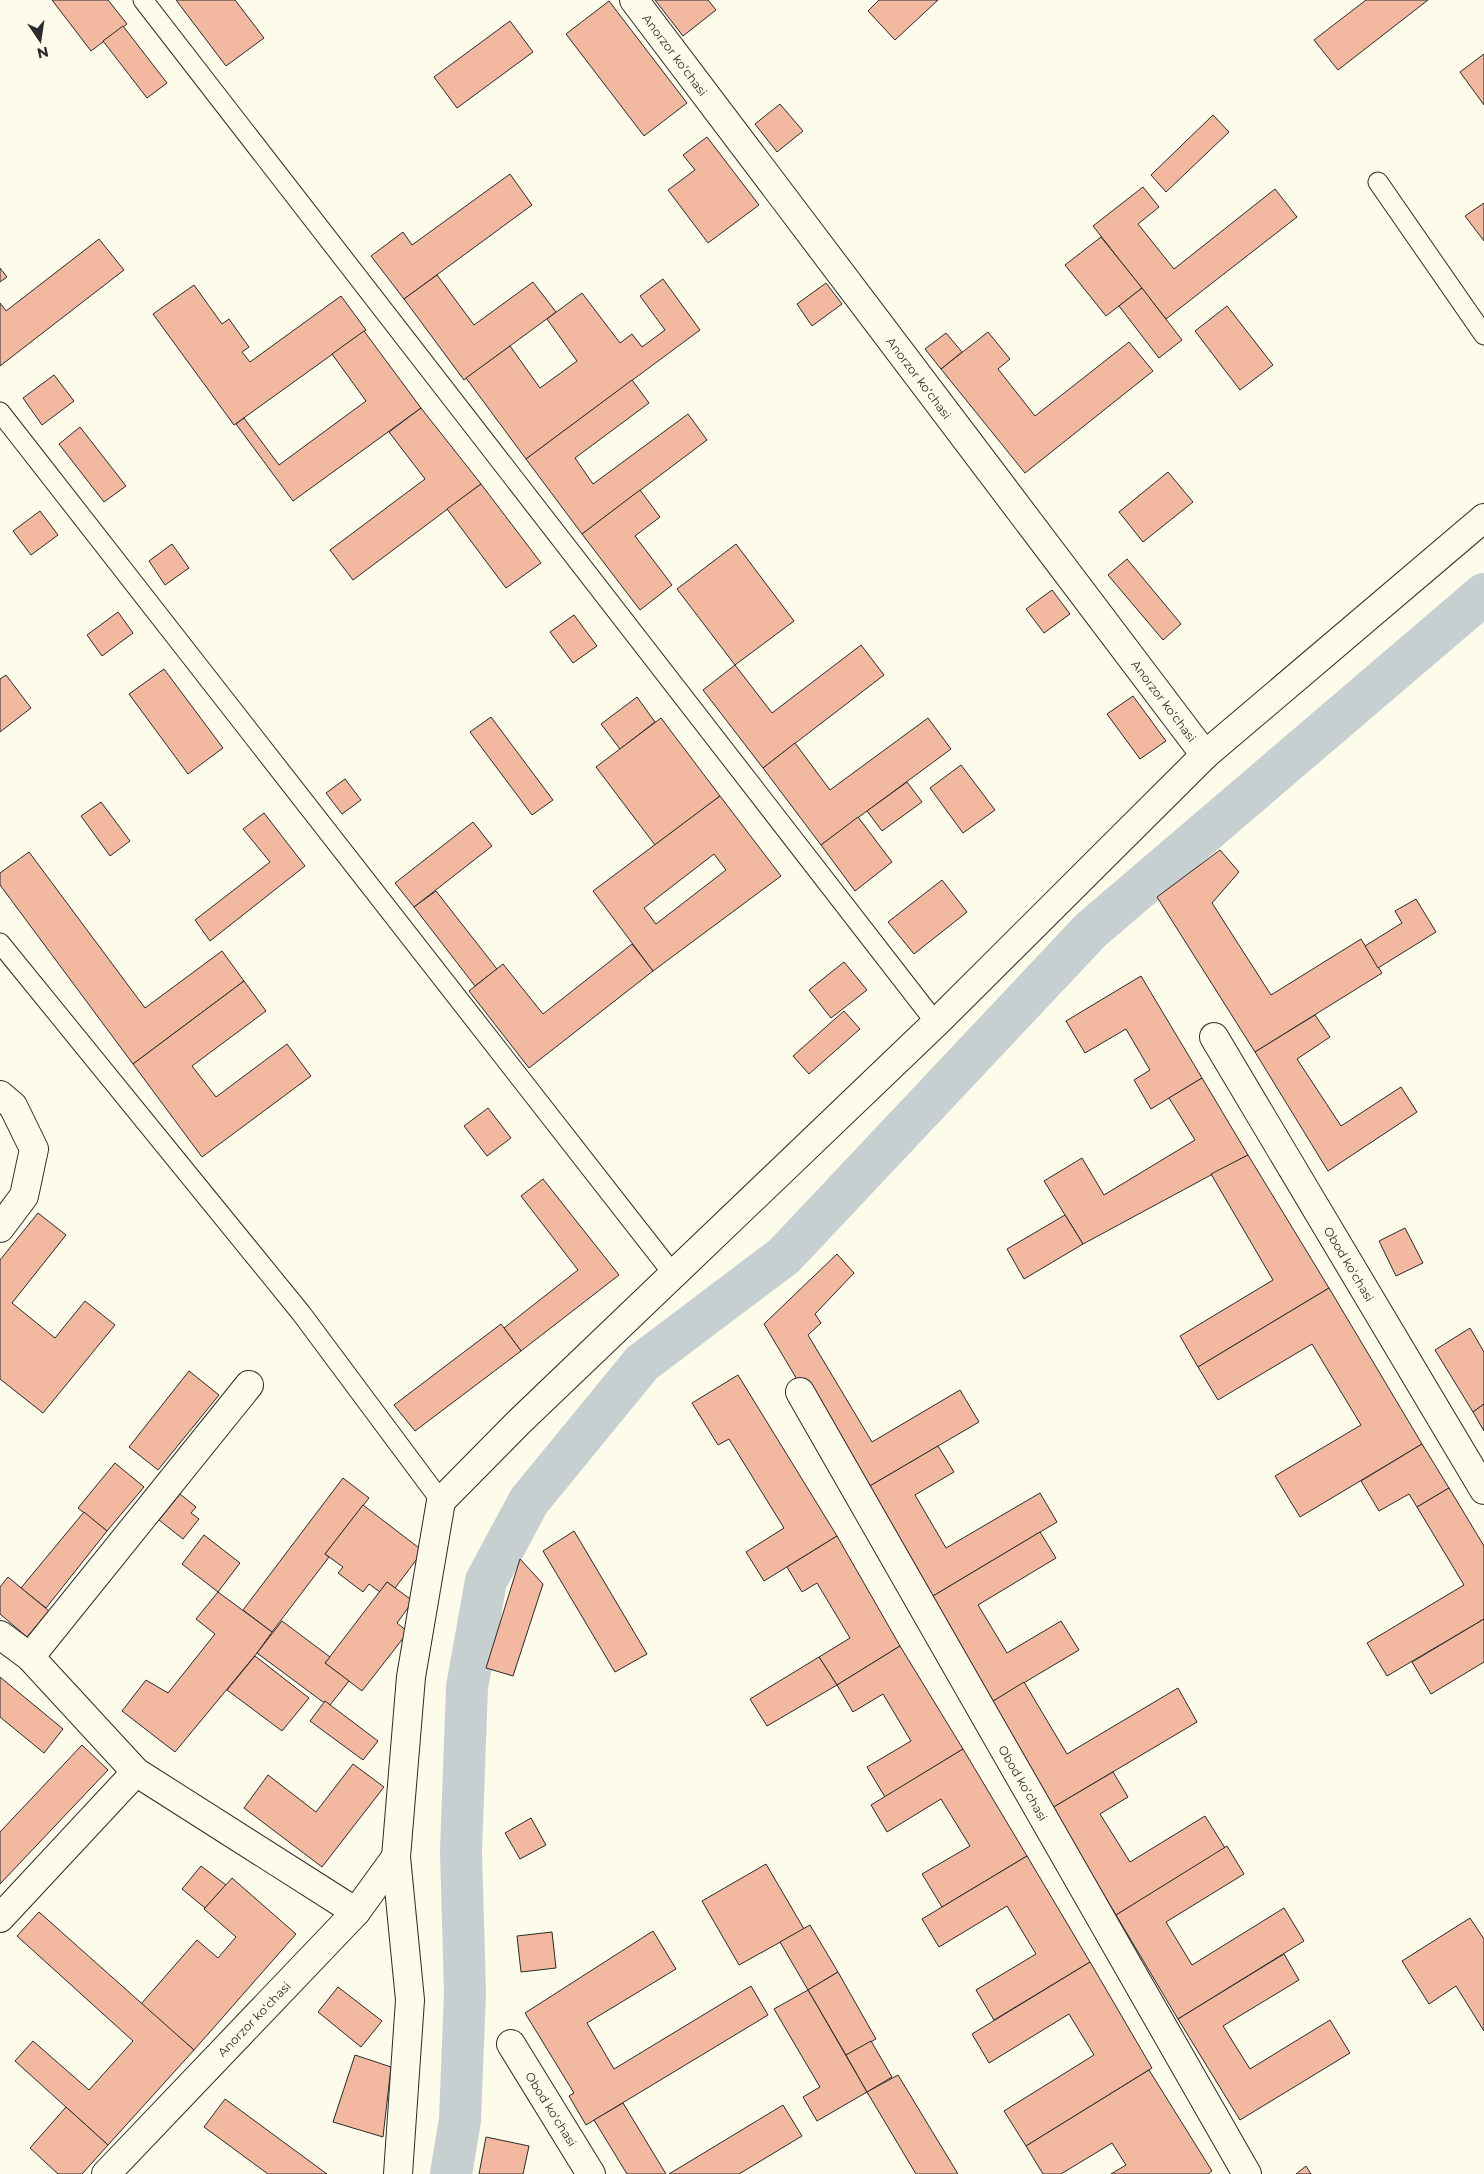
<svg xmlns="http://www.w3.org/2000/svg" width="1484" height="2174" font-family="Montserrat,sans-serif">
  <rect width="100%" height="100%" fill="#fdfbea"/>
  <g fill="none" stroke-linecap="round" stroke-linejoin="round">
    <!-- canal -->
    <polyline stroke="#c7d0d0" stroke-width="42" points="451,2174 460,2120 465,1992 461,1851 467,1687 486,1581 529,1501 642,1363 784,1256 1091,930 1484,594"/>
  </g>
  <!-- building -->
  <g fill="#f2b8a0" stroke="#2b2b2b" fill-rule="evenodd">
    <polygon points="52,0 108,0 127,24 91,51"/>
    <polygon points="176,0 235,0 264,38 226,66"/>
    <polygon points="655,0 708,0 716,10 683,36"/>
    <polygon points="879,0 938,0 895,40 868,11"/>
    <polygon points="1366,0 1428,0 1338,70 1314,40"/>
    <polygon points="609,1 687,103 644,136 566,34"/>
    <polygon points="510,21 533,52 457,108 434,77"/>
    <polygon points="123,26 167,83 147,98 103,41"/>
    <polygon points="1484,54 1484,105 1460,72"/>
    <polygon points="780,104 803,131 777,152 755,124"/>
    <polygon points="1213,115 1229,132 1166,192 1151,175"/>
    <polygon points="707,137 759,205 708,243 668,190 695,170 683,155"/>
    <polygon points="510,174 532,205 404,299 371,256 403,232 412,245"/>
    <polygon points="1143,187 1159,207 1138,224 1174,269 1275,189 1297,217 1166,319 1093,226"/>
    <polygon points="1484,203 1484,241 1465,216"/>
    <polygon points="1101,237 1142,288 1106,316 1065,265"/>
    <polygon points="99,239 124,270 0,366 0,303 6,311"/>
    <polygon points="0,268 7,277 0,282"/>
    <polygon points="437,275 474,325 533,282 556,312 464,380 404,299"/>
    <polygon points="663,279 700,330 526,459 466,378 510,346 540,388 577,361 547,319 582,293 620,343 632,334 642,347 665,330 640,296"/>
    <polygon points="826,283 842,304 812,326 797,304"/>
    <polygon points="194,285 222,324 229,319 249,347 242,352 250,362 341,296 366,330 234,425 153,314"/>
    <polygon points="1142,288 1182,340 1159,358 1119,306"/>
    <polygon points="1227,306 1273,365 1240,390 1195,331"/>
    <polygon points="364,331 421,408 293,501 236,424 244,418 279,465 366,401 332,354"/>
    <polygon points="988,332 1010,359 998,369 1035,416 1129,342 1153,371 1025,473 941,369"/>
    <polygon points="946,333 962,352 941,369 925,349"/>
    <polygon points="54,375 74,401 42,425 23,398"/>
    <polygon points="632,380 649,403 575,458 593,484 688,414 707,440 582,534 526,459"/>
    <polygon points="421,408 481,484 353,580 330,550 425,479 389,432"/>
    <polygon points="80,427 126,486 104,502 59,444"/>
    <polygon points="1168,472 1193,502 1143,542 1119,512"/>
    <polygon points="481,484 541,563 506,588 447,509"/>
    <polygon points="640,490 660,517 635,536 672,585 640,610 582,534"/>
    <polygon points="40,511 58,535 31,555 13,531"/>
    <polygon points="172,544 189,568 165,585 149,561"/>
    <polygon points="736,544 794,621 735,665 677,589"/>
    <polygon points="1127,559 1181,624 1163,640 1108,575"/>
    <polygon points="1052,590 1070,614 1044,633 1026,609"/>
    <polygon points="118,612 133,633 102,656 87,635"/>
    <polygon points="574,615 597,646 573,663 550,632"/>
    <polygon points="861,645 884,675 763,768 703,690 735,665 772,713"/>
    <polygon points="164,669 223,748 188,774 129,694"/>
    <polygon points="6,675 31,708 0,732 0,679"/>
    <polygon points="1133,696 1166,741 1140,759 1107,714"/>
    <polygon points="637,697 655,722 620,749 601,724"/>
    <polygon points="491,717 553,800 532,815 470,732"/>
    <polygon points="661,718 720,796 655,845 596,767"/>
    <polygon points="928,718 951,749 821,845 763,768 795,743 830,790"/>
    <polygon points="961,765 995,810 963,833 930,788"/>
    <polygon points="345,779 361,800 342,814 326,793"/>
    <polygon points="907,782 922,802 882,831 867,811"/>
    <path d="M720 796 781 876 653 971 593 891ZM714 854 726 870 656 924 644 908Z"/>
    <polygon points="101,802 130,841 110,856 81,816"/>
    <polygon points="264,813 305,866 210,941 195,920 270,862 243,829"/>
    <polygon points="858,817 892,862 855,891 821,845"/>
    <polygon points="473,822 492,846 414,907 395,883"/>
    <polygon points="1220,850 1239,872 1212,903 1271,995 1361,939 1382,973 1255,1052 1157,897"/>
    <polygon points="29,852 145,1008 222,951 244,981 133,1064 0,885 0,873"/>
    <polygon points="942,880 967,912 914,954 888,922"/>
    <polygon points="436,891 497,969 475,986 414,907"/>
    <polygon points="1416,899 1436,932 1378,968 1365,946 1402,923 1395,911"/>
    <polygon points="632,944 653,971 529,1068 469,991 503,964 543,1014"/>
    <polygon points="844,962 867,990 831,1018 809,990"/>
    <polygon points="1141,976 1202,1078 1151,1109 1134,1080 1150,1070 1126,1029 1085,1053 1066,1021"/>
    <polygon points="244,981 266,1011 192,1066 216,1097 287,1044 311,1076 202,1157 133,1064"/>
    <polygon points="844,1011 860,1029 809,1074 793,1056"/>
    <polygon points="1315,1015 1330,1037 1297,1059 1341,1126 1401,1087 1417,1112 1328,1171 1255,1052"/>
    <polygon points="1202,1078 1248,1155 1083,1244 1044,1181 1082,1158 1104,1195 1195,1140 1169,1098"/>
    <polygon points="488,1108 511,1138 487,1156 464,1126"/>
    <polygon points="1248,1155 1329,1288 1198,1367 1180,1336 1273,1280 1211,1174"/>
    <polygon points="543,1179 619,1275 521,1351 504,1328 578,1270 521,1196"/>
    <polygon points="38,1213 66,1235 12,1303 55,1338 85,1301 115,1325 43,1413 0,1379 0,1260"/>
    <polygon points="1065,1215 1083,1244 1024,1279 1007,1249"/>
    <polygon points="1405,1228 1423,1263 1396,1276 1379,1241"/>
    <polygon points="837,1254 854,1273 815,1314 821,1323 808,1335 872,1442 960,1390 979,1422 863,1490 764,1324"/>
    <polygon points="1329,1288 1422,1444 1300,1517 1275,1476 1361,1425 1312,1344 1218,1400 1198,1367"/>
    <polygon points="501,1324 521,1351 415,1431 394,1405"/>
    <polygon points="1470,1328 1484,1352 1484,1404 1473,1412 1435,1350"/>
    <polygon points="189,1371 219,1395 158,1470 129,1447"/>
    <polygon points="738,1375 837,1536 764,1581 746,1552 784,1528 729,1439 718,1445 692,1403"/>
    <polygon points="1484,1404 1484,1431 1473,1412"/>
    <polygon points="1422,1444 1449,1488 1417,1507 1409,1494 1379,1511 1361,1481"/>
    <polygon points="938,1446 954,1472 915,1495 946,1548 1040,1493 1057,1522 928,1599 863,1490"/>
    <polygon points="115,1463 144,1487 107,1531 78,1508"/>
    <polygon points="343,1478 369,1498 325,1554 329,1557 272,1632 243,1610"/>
    <polygon points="1449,1488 1484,1546 1484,1619 1387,1676 1367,1643 1464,1585 1417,1507"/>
    <polygon points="180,1494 196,1507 191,1513 199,1519 183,1539 159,1520"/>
    <polygon points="363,1505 423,1551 395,1588 387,1582 380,1592 369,1584 363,1592 338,1573 343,1567 325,1554"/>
    <polygon points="84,1512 107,1531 46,1608 21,1588"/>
    <polygon points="574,1531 647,1654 615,1672 543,1551"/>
    <polygon points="1040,1532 1056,1558 978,1605 1007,1653 1061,1621 1079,1650 990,1703 928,1599"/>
    <polygon points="204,1535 240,1563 218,1592 182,1564"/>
    <polygon points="837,1536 900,1646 837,1685 819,1657 850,1638 817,1583 802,1592 787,1567"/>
    <polygon points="520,1559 543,1584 513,1676 486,1668"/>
    <polygon points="8,1577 49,1611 27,1637 0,1614 0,1587"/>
    <polygon points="387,1582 413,1601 397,1623 408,1632 362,1691 325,1663"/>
    <polygon points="218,1592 272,1632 257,1653 175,1752 122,1711 146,1680 168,1693 215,1634 196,1619"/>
    <polygon points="1484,1619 1484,1662 1431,1694 1412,1662"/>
    <polygon points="282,1621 330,1657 325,1663 349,1681 330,1705 323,1702 257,1653"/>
    <polygon points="900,1646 963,1749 885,1797 867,1767 911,1741 883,1694 853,1712 837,1685"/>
    <polygon points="255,1656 309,1698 282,1731 227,1690"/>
    <polygon points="819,1657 837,1685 767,1726 750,1699"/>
    <polygon points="0,1677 63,1729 44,1753 0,1717"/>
    <polygon points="1024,1682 1067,1754 1178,1688 1197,1722 1052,1808 990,1703"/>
    <polygon points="325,1701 378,1741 363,1760 310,1721"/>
    <polygon points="82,1745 108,1770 0,1884 0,1832"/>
    <polygon points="963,1749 1027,1856 942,1907 922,1874 970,1846 941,1799 887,1832 871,1805"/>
    <polygon points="353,1764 384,1787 322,1867 244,1808 268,1775 316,1812"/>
    <polygon points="1113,1772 1128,1797 1100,1814 1130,1862 1205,1816 1225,1848 1116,1915 1052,1808"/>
    <polygon points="531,1818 546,1845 520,1859 505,1833"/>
    <polygon points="1227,1846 1244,1874 1166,1922 1192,1965 1284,1908 1304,1941 1178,2019 1116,1915"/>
    <polygon points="1027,1856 1090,1962 994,2020 976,1990 1036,1954 1007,1906 939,1947 922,1919"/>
    <polygon points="766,1864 804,1929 739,1965 702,1901"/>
    <polygon points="201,1866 226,1885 205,1908 182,1889"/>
    <polygon points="232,1878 296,1934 194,2050 141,2004 197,1940 218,1958 236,1937 204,1909"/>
    <polygon points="39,1912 194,2050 108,2145 15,2061 33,2041 89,2090 133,2041 17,1936"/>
    <polygon points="1470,1918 1484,1939 1484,2031 1456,1986 1429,2004 1402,1961"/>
    <polygon points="810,1925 838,1972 808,1990 780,1942"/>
    <polygon points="653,1931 676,1969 587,2023 614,2069 751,1986 768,2015 586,2125 569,2096 574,2093 525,2013"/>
    <polygon points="552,1932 556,1968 521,1972 517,1936"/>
    <polygon points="1284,1954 1299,1980 1223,2026 1250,2069 1330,2020 1350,2053 1240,2120 1178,2019"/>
    <polygon points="1090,1962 1152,2068 1026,2146 1004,2111 1094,2055 1069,2014 989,2063 972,2034"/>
    <polygon points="838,1972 876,2039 846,2055 808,1990"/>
    <polygon points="338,1987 382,2021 361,2047 318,2012"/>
    <polygon points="808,1990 867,2092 817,2121 803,2097 820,2087 774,2009"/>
    <polygon points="871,2041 892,2077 867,2092 846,2055"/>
    <polygon points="355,2055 391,2067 383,2137 333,2122"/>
    <polygon points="1149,2070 1212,2171 1208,2174 1111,2174 1126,2165 1112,2143 1061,2174 1043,2174 1026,2146"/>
    <polygon points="898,2075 958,2174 916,2174 867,2092"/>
    <polygon points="225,2099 327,2174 268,2174 204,2127"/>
    <polygon points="623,2103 666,2174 627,2174 594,2120"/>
    <polygon points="783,2105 802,2136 739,2174 669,2174"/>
    <polygon points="66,2107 108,2145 82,2174 58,2174 30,2148"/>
    <polygon points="486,2137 529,2146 523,2174 479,2174"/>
    <polygon points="1306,2166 1311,2174 1296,2174"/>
  </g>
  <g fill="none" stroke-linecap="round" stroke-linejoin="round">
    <!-- service casing -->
    <g stroke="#2b2b2b" stroke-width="21">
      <g id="service">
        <polyline points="143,0 936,1023"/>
        <polyline points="1378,182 1484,335"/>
        <polyline points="0,412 674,1275"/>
        <polyline points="0,943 301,1313 441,1501"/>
      </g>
    </g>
    <!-- minor casing -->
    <g stroke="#2b2b2b" stroke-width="30">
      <g id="minor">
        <polyline points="634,0 1205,755"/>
        <polyline points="1214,1037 1484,1490"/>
        <polyline points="0,1095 13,1106 34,1149 24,1196 0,1228"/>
        <polyline points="800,1392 1247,2174"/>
        <polyline points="0,1635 30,1657 136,1772 356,1912"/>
        <polyline points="30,1657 249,1385"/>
        <polyline points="0,1918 136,1772"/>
        <polyline points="511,2044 591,2174"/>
        <polyline points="106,2174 356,1912 396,1857"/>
        <polyline points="398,2174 410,2000 396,1857 411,1677 441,1501 518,1423 936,1023 1205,755 1484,518"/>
      </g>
    </g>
    <!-- service -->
    <use href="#service" stroke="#fdfbea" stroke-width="19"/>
    <!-- minor -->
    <use href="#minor" stroke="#fdfbea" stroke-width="28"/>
  </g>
  <g text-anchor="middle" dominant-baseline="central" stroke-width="4" stroke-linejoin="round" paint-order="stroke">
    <!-- street labels -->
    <g font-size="12" fill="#2b2b2b" stroke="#fdfbea">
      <text transform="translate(675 55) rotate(53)">Anorzor koʻchasi</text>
      <text transform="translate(919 378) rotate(53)">Anorzor koʻchasi</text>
      <text transform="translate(1164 701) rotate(53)">Anorzor koʻchasi</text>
      <text transform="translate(1349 1264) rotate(59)">Obod koʻchasi</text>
      <text transform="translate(1023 1783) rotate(60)">Obod koʻchasi</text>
      <text transform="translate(254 2019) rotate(-46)">Anorzor koʻchasi</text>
      <text transform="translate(551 2109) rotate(58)">Obod koʻchasi</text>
    </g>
  </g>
  <!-- north arrow -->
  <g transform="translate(40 40) rotate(167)" stroke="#fdfbea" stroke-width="4" paint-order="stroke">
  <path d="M0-4L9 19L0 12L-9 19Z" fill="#2b2b2b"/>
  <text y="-8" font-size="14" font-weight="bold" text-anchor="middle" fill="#2b2b2b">N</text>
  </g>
</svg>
